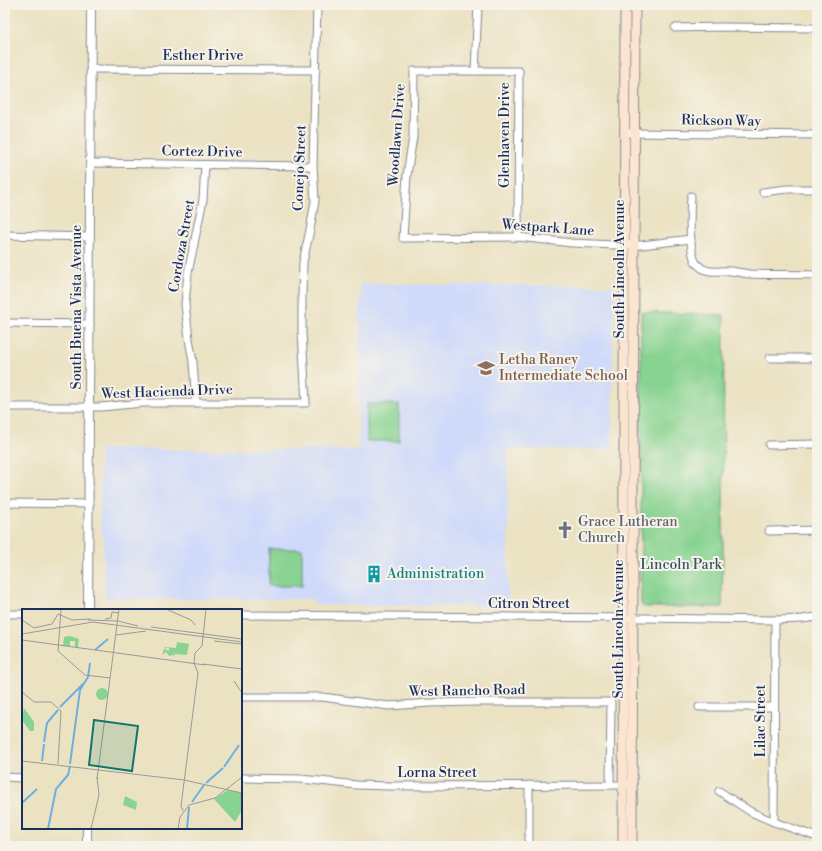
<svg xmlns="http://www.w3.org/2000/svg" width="822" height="851" font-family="'Libre Bodoni',serif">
  <rect width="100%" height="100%" fill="#f7f3e8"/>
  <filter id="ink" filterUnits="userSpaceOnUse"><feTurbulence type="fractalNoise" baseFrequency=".025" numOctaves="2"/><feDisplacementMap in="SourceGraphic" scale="8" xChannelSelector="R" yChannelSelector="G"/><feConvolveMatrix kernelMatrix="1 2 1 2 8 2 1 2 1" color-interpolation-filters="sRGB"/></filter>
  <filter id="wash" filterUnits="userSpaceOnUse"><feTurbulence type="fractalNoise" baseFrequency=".012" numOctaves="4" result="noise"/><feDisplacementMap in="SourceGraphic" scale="16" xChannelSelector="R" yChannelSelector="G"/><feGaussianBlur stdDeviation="0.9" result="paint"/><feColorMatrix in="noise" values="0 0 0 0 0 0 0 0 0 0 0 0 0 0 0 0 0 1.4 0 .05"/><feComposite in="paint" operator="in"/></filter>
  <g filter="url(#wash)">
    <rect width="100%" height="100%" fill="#ebe2c2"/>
    <!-- built -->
    <polygon fill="#cfdafa" points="360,284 614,286 612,450 508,449 508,606 314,605 314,599 105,599 103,538 100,523 100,449 358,450"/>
    <!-- green -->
    <g fill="#88d391" stroke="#528178">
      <polygon points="641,312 724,315 723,556 722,607 646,607 642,606 641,603 641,479 642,477 642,455 641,452"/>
      <rect x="367" y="404" width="32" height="37"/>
      <rect x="269" y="549" width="33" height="37"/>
    </g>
  </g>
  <g filter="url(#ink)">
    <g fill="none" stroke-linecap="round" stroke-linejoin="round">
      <!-- minor casing -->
      <g stroke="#838890" stroke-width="9">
        <g id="minor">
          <polyline points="478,5 475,71 519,71 518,237"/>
          <polyline points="675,28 720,27 817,28"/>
          <polyline points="91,69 316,70"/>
          <polyline points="475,71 414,71 413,137 407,175 403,238 518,237 572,243 615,245 642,245 691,239"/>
          <polyline points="629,133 817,135"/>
          <polyline points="91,163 313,166"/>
          <polyline points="763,192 787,189 817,189"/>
          <path d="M691 196C690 213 688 249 696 263 699 266 702 269 706 270 714 273 723 270 731 271 737 272 743 273 749 274 772 275 794 274 817 275"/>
          <polyline points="5,235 90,237"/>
          <polyline points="5,323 90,324"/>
          <polyline points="770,358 817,358"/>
          <polyline points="196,403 193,362 189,339 185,304 188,273 203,200 205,165"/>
          <polyline points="5,407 101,407 143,403 306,403 302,332 302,297 303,262 310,230 315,201 313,166 317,5"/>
          <polyline points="769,445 817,444"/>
          <polyline points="5,503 90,504"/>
          <polyline points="769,531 817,530"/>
          <polyline points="5,614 23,614"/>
          <polyline points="241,615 645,618 775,620 802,619 817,617"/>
          <polyline points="241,697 322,697 389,706 430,703 477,702 611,702 610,785"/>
          <polyline points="699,707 774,707"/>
          <polyline points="5,777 23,778"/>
          <polyline points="241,778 301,779 357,785 389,786 628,785"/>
          <polyline points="719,791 751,812 774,822 817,837"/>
          <polyline points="774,822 775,620"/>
          <polyline points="529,846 529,785"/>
        </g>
      </g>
      <!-- tertiary casing -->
      <g stroke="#838890" stroke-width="10">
        <g id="tertiary">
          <polyline points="88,610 91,5"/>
          <polyline points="87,846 87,828"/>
        </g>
      </g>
      <!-- secondary casing -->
      <g stroke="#838890" stroke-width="11">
        <g id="secondary">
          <polyline points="623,846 625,5"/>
          <polyline points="632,846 633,566 633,501 635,5"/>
        </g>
      </g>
      <!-- minor -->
      <use href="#minor" stroke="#fff" stroke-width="7"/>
      <!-- tertiary -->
      <use href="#tertiary" stroke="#fff" stroke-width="8"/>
      <!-- secondary -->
      <use href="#secondary" stroke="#fce5d0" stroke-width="9"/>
    </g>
  </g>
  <!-- icons -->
  <defs>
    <g id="school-bare" transform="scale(1.38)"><path d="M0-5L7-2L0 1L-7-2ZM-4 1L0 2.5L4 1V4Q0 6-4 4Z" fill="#8d6e63" stroke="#f7f3e8" stroke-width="2.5" paint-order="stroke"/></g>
    <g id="church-bare" transform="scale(1.38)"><path d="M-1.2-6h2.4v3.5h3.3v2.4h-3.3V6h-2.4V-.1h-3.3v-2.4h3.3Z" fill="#6b7280" stroke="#f7f3e8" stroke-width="2.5" paint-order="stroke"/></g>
    <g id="building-bare" transform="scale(1.38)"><path d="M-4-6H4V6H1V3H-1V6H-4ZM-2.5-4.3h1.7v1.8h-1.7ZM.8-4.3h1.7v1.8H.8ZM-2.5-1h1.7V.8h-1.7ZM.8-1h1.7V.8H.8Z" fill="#0f9aa8" stroke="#f7f3e8" stroke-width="2.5" paint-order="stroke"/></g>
  </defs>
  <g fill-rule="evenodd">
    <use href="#school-bare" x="486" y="368"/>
    <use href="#church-bare" x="565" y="530"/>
    <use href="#building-bare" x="374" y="574"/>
  </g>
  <g text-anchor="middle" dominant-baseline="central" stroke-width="4" stroke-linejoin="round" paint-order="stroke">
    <!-- street labels -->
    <g font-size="14" fill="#1b2f5e" stroke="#f7f3e8">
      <text x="203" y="56">Esther Drive</text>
      <text transform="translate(721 121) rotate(1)">Rickson Way</text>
      <text transform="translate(397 135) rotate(-86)">Woodlawn Drive</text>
      <text transform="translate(505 135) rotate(-90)">Glenhaven Drive</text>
      <text transform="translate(202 152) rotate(1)">Cortez Drive</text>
      <text transform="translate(300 168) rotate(-88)">Conejo Street</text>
      <text transform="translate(548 228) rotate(4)">Westpark Lane</text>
      <text transform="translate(182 246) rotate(-80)">Cordoza Street</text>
      <text transform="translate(620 269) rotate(-90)">South Lincoln Avenue</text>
      <text transform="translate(77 307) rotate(-90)">South Buena Vista Avenue</text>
      <text transform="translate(167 392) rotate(-2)">West Hacienda Drive</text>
      <text x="529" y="604">Citron Street</text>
      <text transform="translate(619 629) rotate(-90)">South Lincoln Avenue</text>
      <text transform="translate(467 691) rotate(-1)">West Rancho Road</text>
      <text transform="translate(761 721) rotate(-90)">Lilac Street</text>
      <text x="437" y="773">Lorna Street</text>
    </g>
    <!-- education labels -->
    <g font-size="14" fill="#785e54" stroke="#f7f3e8" text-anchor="start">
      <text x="499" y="360">Letha Raney<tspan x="499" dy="16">Intermediate School</tspan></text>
    </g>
    <!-- worship labels -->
    <g font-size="14" fill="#5b616d" stroke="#f7f3e8" text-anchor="start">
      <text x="578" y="522">Grace Lutheran<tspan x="578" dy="16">Church</tspan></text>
    </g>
    <!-- park labels -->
    <g font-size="14" fill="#36586b" stroke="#f7f3e8">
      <text x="681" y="565">Lincoln Park</text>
    </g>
    <!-- culture labels -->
    <g font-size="14" fill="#0d838f" stroke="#f7f3e8" text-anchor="start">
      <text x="387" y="574">Administration</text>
    </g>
  </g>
  <!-- overview -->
  <g transform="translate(22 609)">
    <rect width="220" height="220" fill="#ebe2c2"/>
    <path d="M48 27 57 30 56 38H53V32H48V37H41L42 28ZM155 33 167 35 165 46 153 45V42L152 51V46L147 47 144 43 140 46 142 40 147 42V38L142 40 143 38 154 39ZM74 85a6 6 0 1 1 12 0a6 6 0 1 1-12 0ZM2 99 12 113V122H8L0 111ZM206 181 220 184V201L213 213 192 190ZM103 187 115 193 114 201 101 196Z" fill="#88d391"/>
    <path fill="none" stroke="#6dafe1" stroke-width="2" d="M73 41 86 30M38 98 61 75M22 133 25 114 36 101M20 152 22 135M48 155 58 81 66 68 68 54M202 158 217 136M184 174 201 159M170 193 182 176M0 194 15 180M26 220 34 180 46 166 48 157M165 220 167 198"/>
    <path fill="none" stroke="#989a9a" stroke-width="1" d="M39 0 36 42 63 66 88 69M144 0 169 11 173 16M83 10 89 9 90 3 97 4M0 11 12 19 30 15 36 5 50 11 69 10M66 11 96 12 116 17M129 18 220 30M0 25 71 13 220 33M94 26 124 22M0 31 183 56M192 32 219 35M181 55 220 60M212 72 220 84M0 83 12 93H29L39 102 36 155M0 152 162 171 220 184M75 170 97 0M161 202 159 197 176 64 172 54 173 44 180 37 184 0M158 208 167 196 193 189 220 168M69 220 77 186 75 168M156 220 158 208"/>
    <path fill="#0f766e" fill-opacity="0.15" stroke="#0f766e" stroke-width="2" d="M72 111 116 117 110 162 67 156Z"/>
    <rect width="220" height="220" fill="none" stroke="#1b2f5e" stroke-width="2"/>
  </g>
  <!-- margin -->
  <rect width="822" height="851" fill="none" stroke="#f7f3e8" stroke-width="20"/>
</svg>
